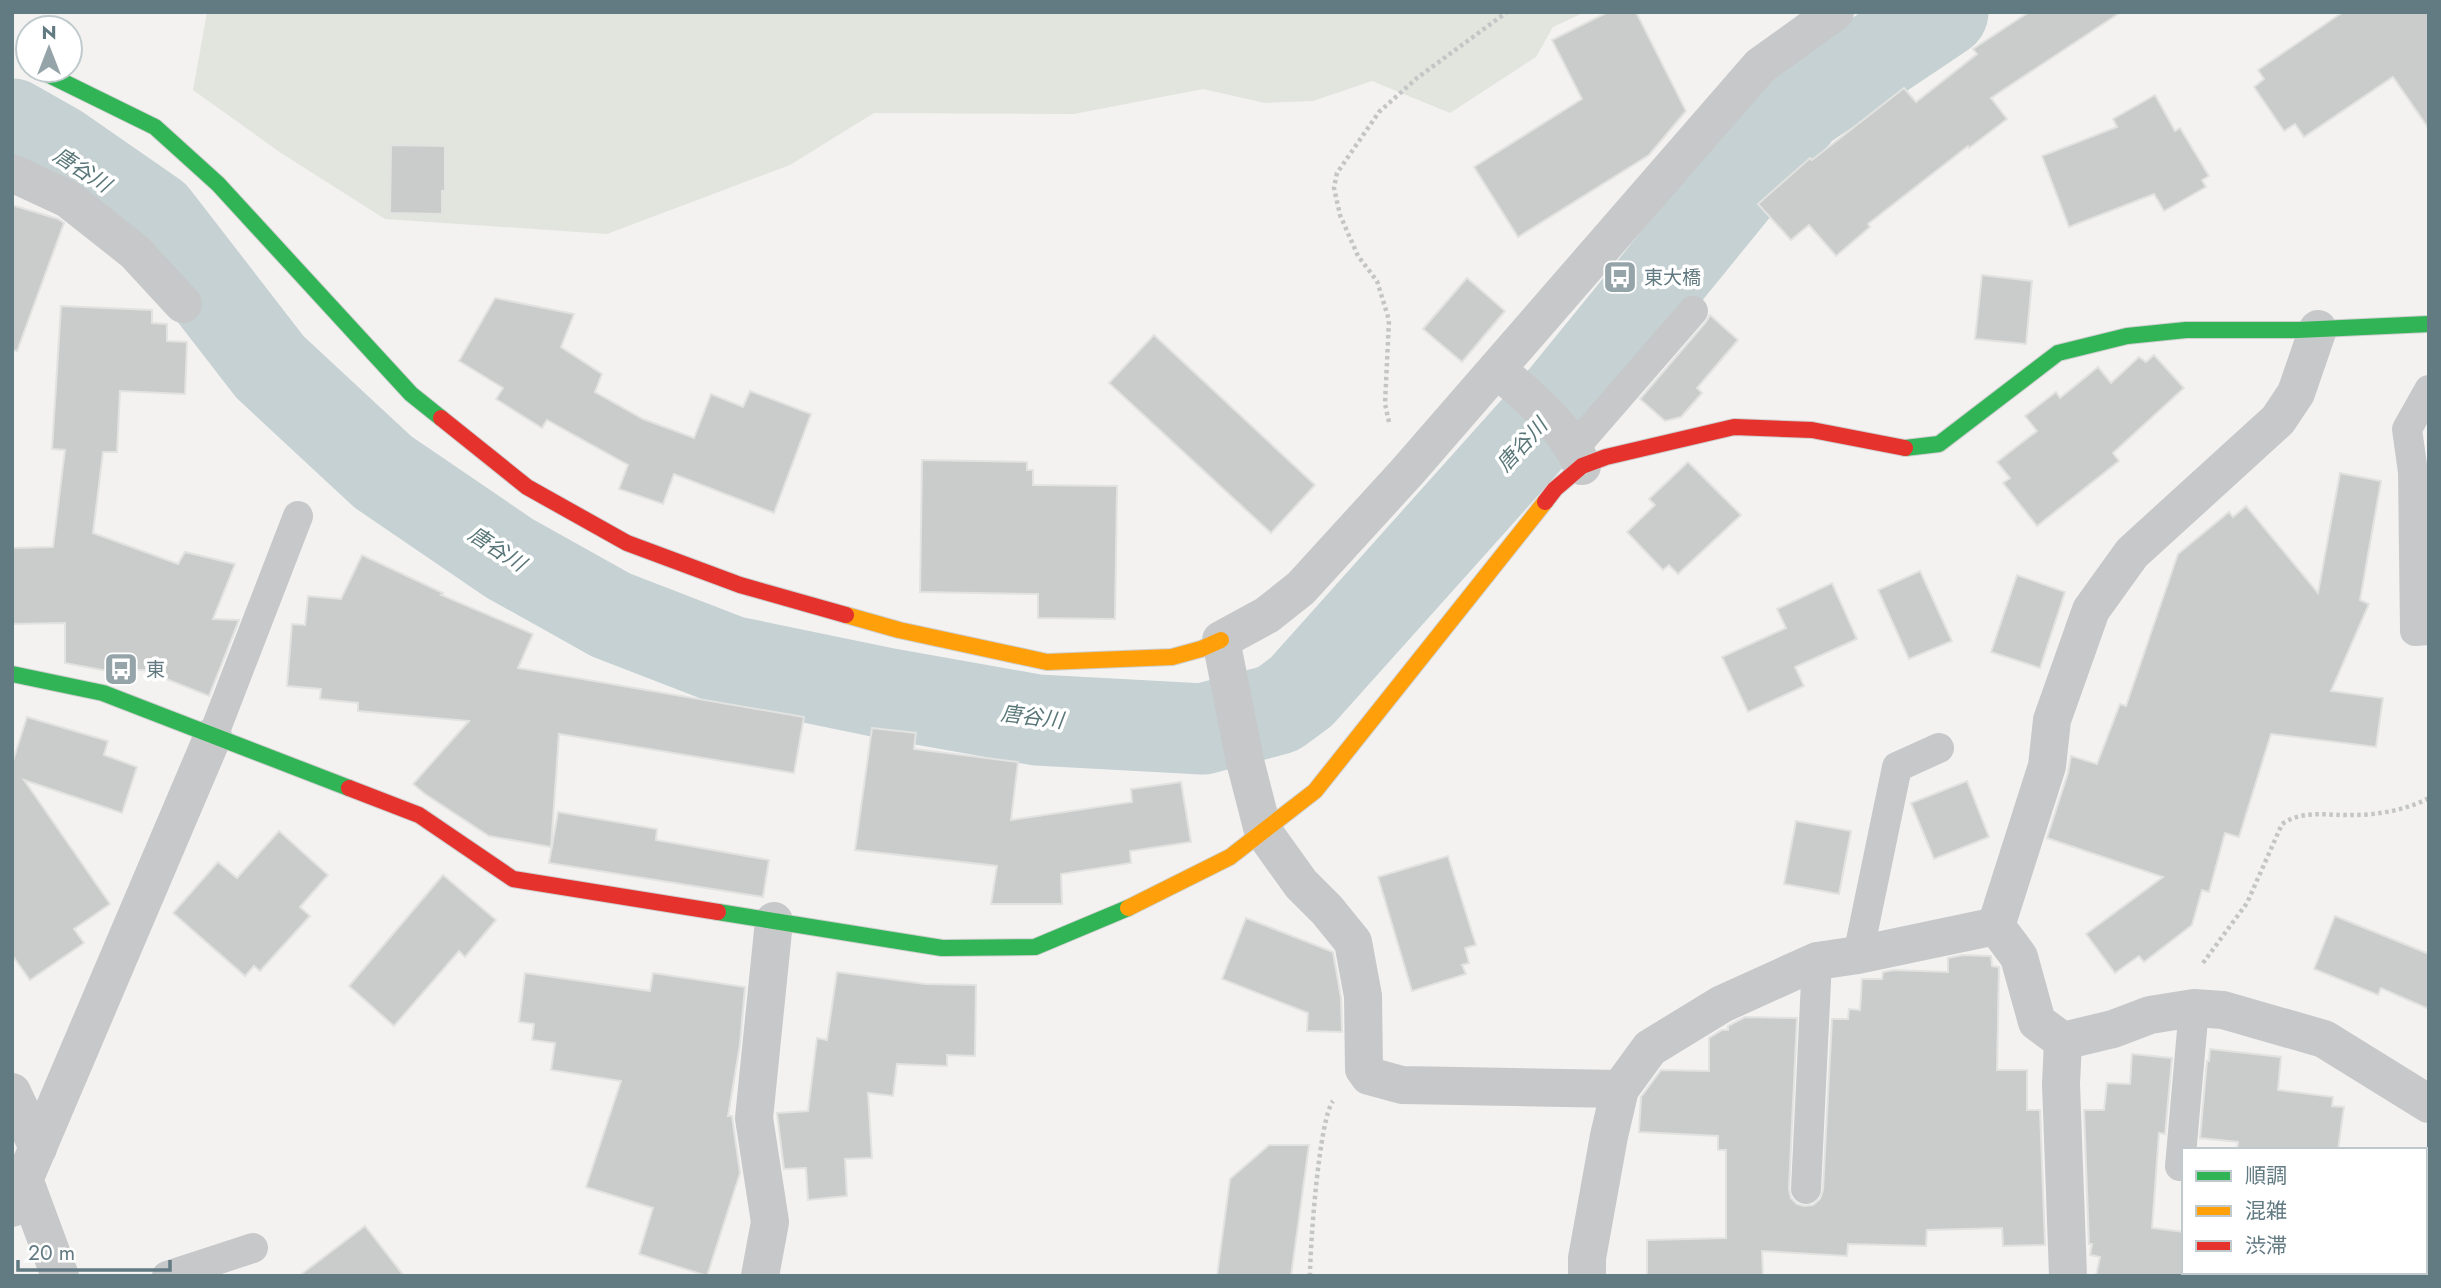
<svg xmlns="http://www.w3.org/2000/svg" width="2441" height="1288" font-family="Jost,'Noto Sans JP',sans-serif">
  <rect width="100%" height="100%" fill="#f3f2f1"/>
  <!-- green -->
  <polygon fill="#e2e4de" points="207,12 1585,12 1553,27 1536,57 1450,113 1372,81 1313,101 1265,103 1203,89 1074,114 874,113 790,165 607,234 385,219 281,153 193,90"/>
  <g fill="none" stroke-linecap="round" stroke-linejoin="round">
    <!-- river -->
    <polyline stroke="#c5d1d2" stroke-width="91" points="12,124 56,149 154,217 270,367 383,472 509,558 611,615 730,661 885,693 1037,720 1203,729 1278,709 1301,692 1566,396 1801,107 1943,12"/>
  </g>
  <!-- building -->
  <g fill="#cacccc" stroke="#e2e2e1" stroke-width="2">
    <polygon points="1608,12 1636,12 1686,111 1649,155 1518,237 1474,167 1582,99 1552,40"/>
    <polygon points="2029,12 2121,12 1991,98 2007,119 1969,148 1968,146 1868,224 1870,227 1836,256 1809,225 1791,240 1758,204 1810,158 1812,160 1904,88 1916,102 1977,54 1973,49"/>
    <polygon points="2343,12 2429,12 2429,129 2393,77 2304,137 2295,124 2284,131 2254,87 2264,79 2258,70"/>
    <polygon points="2155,95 2175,131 2180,128 2209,176 2202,180 2206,187 2164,211 2154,194 2069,227 2042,156 2117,127 2113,119"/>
    <polygon points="391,145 445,146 445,191 442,191 442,214 390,213"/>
    <polygon points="12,205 58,219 64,223 17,351 12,350"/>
    <polygon points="1982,275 2032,281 2026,344 1975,339"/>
    <polygon points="1467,278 1505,311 1462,362 1423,329"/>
    <polygon points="495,298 574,314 561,347 602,374 595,392 643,419 694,438 711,394 743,407 750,391 811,414 774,513 674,474 663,504 619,489 628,465 547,420 542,428 496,399 503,388 459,361"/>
    <polygon points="61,306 152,310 152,323 167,324 167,341 187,342 185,394 120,391 117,452 103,452 93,533 178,564 185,552 235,564 213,619 239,620 209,696 144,670 102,670 65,663 65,623 12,624 12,548 53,547 65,450 52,449"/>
    <polygon points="1710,315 1738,340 1697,388 1702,393 1681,417 1665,421 1640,399 1706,322"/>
    <polygon points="1154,335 1315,485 1271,533 1109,383"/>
    <polygon points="2154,355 2184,388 2113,453 2119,461 2037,526 2003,483 2010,478 1997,462 2037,431 2025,416 2056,392 2060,398 2098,367 2111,383 2139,357 2146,362"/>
    <polygon points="922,460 1027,462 1027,470 1033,470 1033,485 1117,486 1115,619 1038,618 1038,594 920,592"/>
    <polygon points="1688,462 1741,515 1678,574 1669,565 1663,570 1627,532 1655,505 1649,499"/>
    <polygon points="2340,473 2381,481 2360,600 2369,604 2331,691 2383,698 2376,747 2271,734 2239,837 2225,833 2209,892 2202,890 2192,925 2144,962 2139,956 2115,973 2086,934 2163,877 2047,838 2068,773 2071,756 2097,764 2120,704 2126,706 2178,554 2229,512 2233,517 2246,506 2318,593"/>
    <polygon points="362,555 443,593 441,595 533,634 518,668 804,717 794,773 559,734 551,847 489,836 425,794 413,784 469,721 358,711 358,703 320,699 321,689 287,686 292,624 305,625 308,596 341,599"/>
    <polygon points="1920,571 1952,641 1909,659 1878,590"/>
    <polygon points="2017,575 2065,592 2040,668 1991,652"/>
    <polygon points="1832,583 1857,639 1795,667 1804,686 1748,712 1722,657 1786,628 1777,609"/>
    <polygon points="27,717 108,741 104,755 137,767 122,813 24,780 110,904 74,929 84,943 30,980 12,955 12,764"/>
    <polygon points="872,728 916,733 914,749 1018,762 1011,820 1132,802 1131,789 1181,782 1191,842 1130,851 1131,863 1061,874 1062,904 991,904 997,866 855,850"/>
    <polygon points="1967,781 1989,837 1934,859 1911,803"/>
    <polygon points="558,812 657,829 656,840 769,860 763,897 549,863"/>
    <polygon points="1796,821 1851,831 1839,894 1784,884"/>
    <polygon points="279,831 328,875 300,907 310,916 260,971 254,966 245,976 173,913 218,862 237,878"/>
    <polygon points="1448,856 1476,945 1465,948 1469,963 1462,965 1466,974 1412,991 1378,877"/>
    <polygon points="443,875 496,920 465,957 459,951 394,1026 349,986"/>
    <polygon points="2335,916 2429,954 2429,1009 2381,988 2378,995 2314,969"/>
    <polygon points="1246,918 1333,952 1341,998 1342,1032 1307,1031 1308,1013 1222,979"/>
    <polygon points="1963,955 1991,956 1992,966 1999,967 1997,1070 2027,1070 2027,1110 2040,1110 2045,1245 2003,1246 2002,1228 1927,1230 1926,1246 1848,1244 1847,1256 1762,1251 1763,1276 1647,1276 1647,1240 1726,1238 1726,1150 1718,1150 1718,1136 1639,1132 1641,1097 1661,1070 1709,1071 1709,1038 1722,1030 1728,1030 1728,1026 1745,1017 1797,1018 1789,1189 1791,1198 1797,1204 1804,1206 1813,1205 1820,1199 1823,1190 1832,1019 1848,1019 1849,1009 1860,1010 1862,979 1882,979 1883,972 1894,970 1948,972 1948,958"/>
    <polygon points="837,972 925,984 976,985 975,1056 947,1055 947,1066 897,1064 893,1096 868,1093 872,1158 845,1159 847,1196 808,1200 806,1168 784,1169 777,1113 808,1111 817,1038 827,1040"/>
    <polygon points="525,973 650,991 653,973 745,987 740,1044 728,1116 732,1116 740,1173 707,1276 639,1254 653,1208 586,1187 621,1081 551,1070 555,1043 532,1040 534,1024 519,1022"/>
    <polygon points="2210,1049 2281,1057 2278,1090 2333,1097 2332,1106 2344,1107 2338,1150 2237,1150 2238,1142 2200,1138 2207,1061 2209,1061"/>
    <polygon points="2132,1054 2172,1058 2165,1134 2159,1133 2152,1228 2184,1232 2184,1276 2096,1276 2100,1257 2090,1255 2092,1244 2089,1244 2084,1110 2104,1110 2107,1083 2130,1084"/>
    <polygon points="1269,1145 1309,1145 1291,1276 1217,1276 1230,1179"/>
    <polygon points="365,1226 404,1276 299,1276"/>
  </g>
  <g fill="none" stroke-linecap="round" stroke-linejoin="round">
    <!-- fast casing -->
    <g stroke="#cecfcf" stroke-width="18">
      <g id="fast">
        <polyline points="39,70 155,127 218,184 411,394 441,418"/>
        <polyline points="1905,448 1939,444 2058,353 2127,336 2186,330 2298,330 2429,324"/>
        <polyline points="12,674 103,693 349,788"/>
        <polyline points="718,912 942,948 1035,947 1128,908"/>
      </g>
    </g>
    <!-- slow casing -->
    <g stroke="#cecfcf" stroke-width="18">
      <g id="slow">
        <polyline points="846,615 899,630 1047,662 1172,657 1201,649 1221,640"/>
        <polyline points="1128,908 1230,857 1315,791 1545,502"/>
      </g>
    </g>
    <!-- jam casing -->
    <g stroke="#cecfcf" stroke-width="18">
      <g id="jam">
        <polyline points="441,418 527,487 627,543 740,585 846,615"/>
        <polyline points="1545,502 1555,489 1582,466 1606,457 1734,427 1812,430 1905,448"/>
        <polyline points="349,788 419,815 513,879 718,912"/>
      </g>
    </g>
    <!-- path -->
    <g stroke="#c4c6c6" stroke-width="4.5" stroke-dasharray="3.5 3.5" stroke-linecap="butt">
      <polyline points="1389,422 1385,404 1389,320 1377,281 1358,256 1340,215 1334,188 1337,173 1379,112 1417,78 1507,12"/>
      <path d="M2203 963 2247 903 2282 824C2304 809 2328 816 2353 815 2378 815 2406 810 2429 798"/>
      <path d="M1310 1276C1310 1247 1319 1119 1333 1101"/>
    </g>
    <!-- lane -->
    <g stroke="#c7c8c9" stroke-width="30">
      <polyline points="2429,390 2407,429 2413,472 2415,631 2429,630"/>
      <polyline points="1575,447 1693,311"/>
      <polyline points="213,736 298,516"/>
      <polyline points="1858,955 1897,767 1939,748"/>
      <polyline points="2180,1166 2194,1008"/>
      <polyline points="1806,1189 1817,961"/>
      <polyline points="167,1276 253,1248"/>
    </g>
    <!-- street -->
    <g stroke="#c7c8c9" stroke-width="38">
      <polyline points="12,173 68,199 135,252 183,304"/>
      <polyline points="2318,329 2296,393 2278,420 2132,553 2091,610 2052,720 2047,766 1996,926 2019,957 2037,1022 2063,1041 2113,1029 2150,1015 2194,1008 2223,1010 2324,1039 2429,1104"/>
      <path d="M1497 369C1529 398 1566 425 1582 466"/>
      <polyline points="2063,1041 2061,1084 2068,1276"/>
      <polyline points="1620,1089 1402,1085 1369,1076 1364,1069 1363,996 1353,942 1327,910 1301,884 1263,831 1245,761 1221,640 1267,615 1301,588 1407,472 1760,66 1835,12"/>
      <polyline points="12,1092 38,1148"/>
      <polyline points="24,1179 60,1276"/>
      <polyline points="12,1208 213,736"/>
      <polyline points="760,1276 770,1222 754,1118 774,921"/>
      <polyline points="1587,1276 1587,1258 1609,1136 1620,1089 1650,1048 1722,1004 1817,961 1858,955 1996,926"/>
    </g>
    <!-- fast -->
    <use href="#fast" stroke="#30b455" stroke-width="16"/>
    <!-- slow -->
    <use href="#slow" stroke="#ff9f0a" stroke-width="16"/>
    <!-- jam -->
    <use href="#jam" stroke="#e5322d" stroke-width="16"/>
  </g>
  <!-- icons -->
  <defs>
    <g id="bus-square" transform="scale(1.75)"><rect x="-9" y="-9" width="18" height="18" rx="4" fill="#95a4a9" stroke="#fff"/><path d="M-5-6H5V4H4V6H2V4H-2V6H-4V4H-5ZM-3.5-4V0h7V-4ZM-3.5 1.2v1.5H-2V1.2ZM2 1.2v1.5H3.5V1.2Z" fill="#fff"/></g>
  </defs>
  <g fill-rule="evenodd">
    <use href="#bus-square" x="1620" y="277"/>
    <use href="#bus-square" x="121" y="669"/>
  </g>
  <g text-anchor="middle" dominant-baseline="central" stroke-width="7" stroke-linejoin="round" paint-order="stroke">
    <!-- poi labels -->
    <g font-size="19" fill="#627a82" stroke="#fff" text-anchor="start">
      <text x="1644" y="277">東大橋</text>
      <text x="146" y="669">東</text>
    </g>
    <!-- water labels -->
    <g font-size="21" font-style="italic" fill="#597678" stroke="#fff">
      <text transform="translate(82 170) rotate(33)">唐谷川</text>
      <text transform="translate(1522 445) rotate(-48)">唐谷川</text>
      <text transform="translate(497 549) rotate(33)">唐谷川</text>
      <text transform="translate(1032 717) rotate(7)">唐谷川</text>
    </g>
  </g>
  <!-- border -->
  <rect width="2441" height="1288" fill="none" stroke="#627a82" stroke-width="28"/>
  <!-- legend -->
  <rect x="2182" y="1148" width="245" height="126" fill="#ffffff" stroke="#c0cacd" stroke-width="2"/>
  <rect x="2196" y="1171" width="35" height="10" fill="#30b455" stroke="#c0cacd" stroke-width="2"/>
  <text x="2245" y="1183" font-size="21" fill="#627a82">順調</text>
  <rect x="2196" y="1206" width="35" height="10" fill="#ff9f0a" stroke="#c0cacd" stroke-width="2"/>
  <text x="2245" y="1218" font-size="21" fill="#627a82">混雑</text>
  <rect x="2196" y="1241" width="35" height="10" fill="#e5322d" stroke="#c0cacd" stroke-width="2"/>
  <text x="2245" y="1253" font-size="21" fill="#627a82">渋滞</text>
  <!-- north arrow -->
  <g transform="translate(49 49)"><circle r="33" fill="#ffffff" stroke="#c0cacd" stroke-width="2"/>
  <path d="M0-5L12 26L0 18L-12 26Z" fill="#95a4a9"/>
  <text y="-10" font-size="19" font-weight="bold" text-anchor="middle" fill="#627a82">N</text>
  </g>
  <!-- scale -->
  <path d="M18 1260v10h152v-10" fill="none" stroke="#627a82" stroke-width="3.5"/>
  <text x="28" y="1260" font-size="21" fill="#627a82" stroke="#ffffff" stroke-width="5" paint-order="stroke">20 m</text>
</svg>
